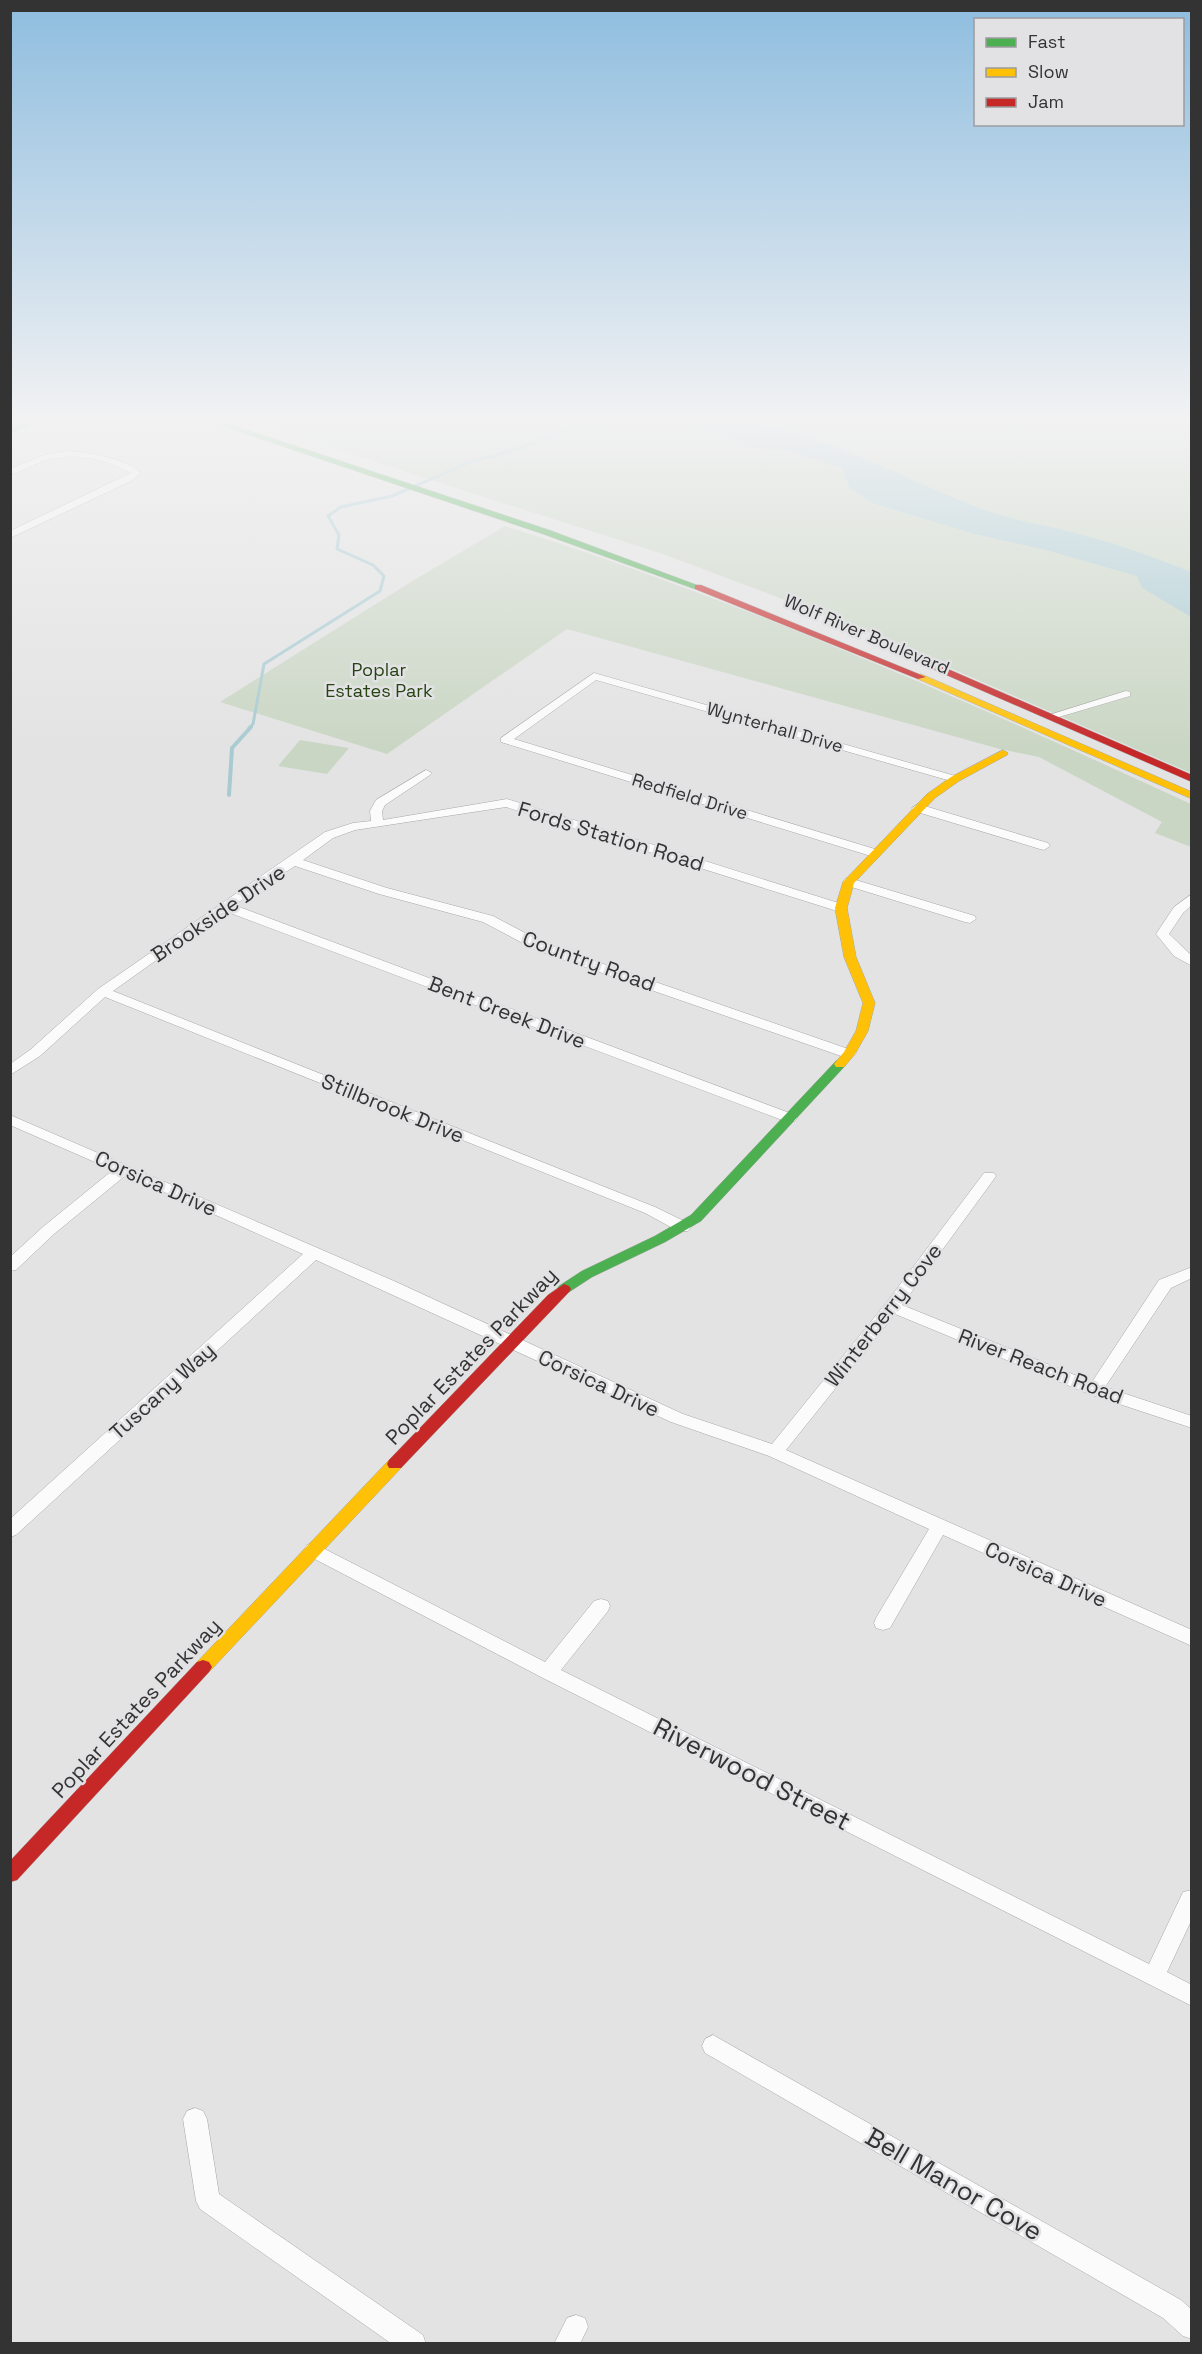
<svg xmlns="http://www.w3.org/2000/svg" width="1202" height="2354" font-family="'Space Grotesk',sans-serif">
  <rect width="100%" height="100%" fill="#e3e3e4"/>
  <!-- green -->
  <g fill="#cad6c4">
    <polygon points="247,419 1191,419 1191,773 863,630 756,589 663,554 409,473"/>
    <path d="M505 526C742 600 967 701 1191 804V847L1155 833 1162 822 1039 757 1000 749 567 629 387 754 220 702 414 580Z"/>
    <polygon points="300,740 349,748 327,774 278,766"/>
  </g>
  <!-- water -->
  <path fill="#a8cbd1" d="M673 419C699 419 725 417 751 422 835 438 910 483 990 512 1019 522 1050 526 1079 534 1117 544 1154 557 1191 572V617L1142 588 1137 576 1046 550 975 534 872 503 849 487 842 468 787 450 758 448Z"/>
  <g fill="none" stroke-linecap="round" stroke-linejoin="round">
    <!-- stream-far1 -->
    <polyline stroke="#a8cbd1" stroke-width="3" points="249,728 253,724 264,664 380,591 384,576 373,565 337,549 339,535 328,516 341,507 392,496 468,463 514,450 570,429 638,419"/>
    <!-- stream -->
    <polyline stroke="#a8cbd1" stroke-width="4" points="229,795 232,748 251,727"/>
    <!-- street casing -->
    <g stroke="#a7a7a8" stroke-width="1">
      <g id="street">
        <path d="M67 451C87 452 127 459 141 473L131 481 10 538V531L131 473C109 460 74 452 50 459 36 463 24 470 10 475V469L44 455Z"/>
        <polygon points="594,673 959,777 961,779 955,782 951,781 596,680 514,739 878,850 880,853 874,857 501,742 501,738"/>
        <polygon points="1126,691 1130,692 1130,696 1052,719 1046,716"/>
        <polygon points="426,770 432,773 430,775 385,805 382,811 383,820 507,799 845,905 847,908 841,912 837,911 506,807 355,830 333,838 303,860 387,888 493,916 546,944 854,1051 856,1054 849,1058 844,1057 536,950 483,922 379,894 295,866 234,905 795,1115 797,1118 795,1121 785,1121 225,911 113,991 655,1207 688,1223 691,1227 688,1231 678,1231 645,1213 105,997 40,1056 10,1075 10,1064 30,1050 98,989 325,832 353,823 371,821 370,811 376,800"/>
        <polygon points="918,804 1048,843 1050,846 1044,850 1040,849 914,811 912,808"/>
        <polygon points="849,878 975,916 976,919 970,923 965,922 845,885 843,882 845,879"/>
        <polygon points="1192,894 1192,905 1183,913 1169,934 1192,956 1192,966 1174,956 1156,934 1174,907"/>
        <polygon points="10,1115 394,1281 683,1414 772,1444 886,1303 984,1173 994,1173 996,1176 994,1179 902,1305 1092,1382 1159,1280 1192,1267 1192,1278 1171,1288 1105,1387 1192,1416 1192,1428 1089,1394 895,1314 786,1450 1192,1630 1192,1646 943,1535 890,1628 883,1630 876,1628 874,1623 876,1618 929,1529 769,1456 671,1422 316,1260 16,1535 10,1537 10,1519 303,1254 126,1175 54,1234 16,1270 10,1271 10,1257 44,1226 113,1170 10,1125"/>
        <polygon points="313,1543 545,1662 594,1601 601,1599 608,1601 610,1606 608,1611 561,1670 1149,1964 1183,1892 1192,1890 1192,1919 1167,1972 1192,1985 1192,2006 541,1677 307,1555 304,1550 307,1545"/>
        <polygon points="713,2035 1181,2300 1192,2310 1192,2339 1183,2336 1163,2318 705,2053 702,2046 705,2039"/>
        <polygon points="195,2108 203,2111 207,2119 219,2194 423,2335 426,2344 392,2344 200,2209 196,2201 183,2119 187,2111"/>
        <polygon points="576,2315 585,2318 588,2327 580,2344 554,2344 567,2318"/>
      </g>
    </g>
    <!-- fast casing -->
    <g stroke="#a7a7a8" stroke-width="1">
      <g id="fast">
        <polygon points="33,419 44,419 10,433 10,428"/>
        <polygon points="202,419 214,419 549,530 702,587 695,589 543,534"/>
        <polygon points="840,1060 846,1064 844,1067 701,1221 665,1242 592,1277 569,1292 559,1292 557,1289 559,1286 582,1271 655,1236 691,1215 836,1061"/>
      </g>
    </g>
    <!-- slow casing -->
    <g stroke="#a7a7a8" stroke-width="1">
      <g id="slow">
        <polygon points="921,674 1192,792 1192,799 918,679 916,677"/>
        <polygon points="1003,750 1008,753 1007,755 959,781 935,798 854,883 847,908 856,957 875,1003 868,1031 855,1054 844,1067 836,1067 834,1064 844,1052 856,1031 863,1003 844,957 835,908 843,882 927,794 951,777"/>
        <polygon points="395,1458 401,1460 403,1464 401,1468 209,1672 203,1674 197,1672 194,1667 197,1662 389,1460"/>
      </g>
    </g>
    <!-- jam casing -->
    <g stroke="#a7a7a8" stroke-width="1">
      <g id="jam">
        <polygon points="695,585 701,585 926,677 918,679 695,589"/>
        <polygon points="928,663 934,663 1192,775 1192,782 928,667"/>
        <polygon points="564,1284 569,1286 571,1289 569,1292 401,1468 389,1468 387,1464 389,1460 548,1295"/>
        <polygon points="203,1660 209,1662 212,1667 209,1672 17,1880 10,1882 10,1861 197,1662"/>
      </g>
    </g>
    <!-- street -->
    <use href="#street" fill="#fbfbfb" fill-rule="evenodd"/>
    <!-- fast -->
    <use href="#fast" fill="#4caf50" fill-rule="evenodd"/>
    <!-- slow -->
    <use href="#slow" fill="#ffc107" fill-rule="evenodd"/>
    <!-- jam -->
    <use href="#jam" fill="#c62828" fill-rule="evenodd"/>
  </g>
  <!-- sky -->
  <linearGradient id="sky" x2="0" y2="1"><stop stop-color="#8ebddf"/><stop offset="0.56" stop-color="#f2f2f3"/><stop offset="1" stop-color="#f2f2f3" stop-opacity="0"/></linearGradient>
  <rect width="1202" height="749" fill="url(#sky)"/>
  <g text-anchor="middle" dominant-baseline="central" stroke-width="5" stroke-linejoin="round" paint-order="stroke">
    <!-- far-street labels -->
    <g font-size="18" fill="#333334" stroke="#e2e2e5">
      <text transform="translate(867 634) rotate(23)">Wolf River Boulevard</text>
      <text transform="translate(775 727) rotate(16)">Wynterhall Drive</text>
      <text transform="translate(690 796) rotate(17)">Redfield Drive</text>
    </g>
    <!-- far-park labels -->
    <g font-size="18" fill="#264310" stroke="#e2e2e5">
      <text x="379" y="669">Poplar<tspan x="379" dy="21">Estates Park</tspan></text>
    </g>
    <!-- street labels -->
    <g font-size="21" fill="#333334" stroke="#e2e2e5">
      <text transform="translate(611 836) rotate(17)">Fords Station Road</text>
      <text transform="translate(218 913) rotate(-34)">Brookside Drive</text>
      <text transform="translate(589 961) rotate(20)">Country Road</text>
      <text transform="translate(507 1012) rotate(21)">Bent Creek Drive</text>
      <text transform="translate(393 1108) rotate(22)">Stillbrook Drive</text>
      <text transform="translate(156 1183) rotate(24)">Corsica Drive</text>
      <text transform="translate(883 1315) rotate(-52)">Winterberry Cove</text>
      <text transform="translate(471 1356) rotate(-46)">Poplar Estates Parkway</text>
      <text transform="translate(1041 1366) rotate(21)">River Reach Road</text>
      <text transform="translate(599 1383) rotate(25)">Corsica Drive</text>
      <text transform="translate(162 1391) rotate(-42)">Tuscany Way</text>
      <text transform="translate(1046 1574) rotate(24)">Corsica Drive</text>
      <text transform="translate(136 1708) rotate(-47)">Poplar Estates Parkway</text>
    </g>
    <!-- near-street labels -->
    <g font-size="26" fill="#333334" stroke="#e2e2e5">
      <text transform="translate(752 1774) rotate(27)">Riverwood Street</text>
      <text transform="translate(954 2184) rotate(30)">Bell Manor Cove</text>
    </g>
  </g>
  <!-- border -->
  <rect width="1202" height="2354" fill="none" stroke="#333334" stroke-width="24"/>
  <!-- legend -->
  <rect x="974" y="18" width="210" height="108" fill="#e2e2e5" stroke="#9c9c9e" stroke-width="1.5"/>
  <rect x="986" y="38" width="30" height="9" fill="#4caf50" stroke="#9c9c9e" stroke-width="1.5"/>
  <text x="1028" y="48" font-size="18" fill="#333334">Fast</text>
  <rect x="986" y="68" width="30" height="9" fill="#ffc107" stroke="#9c9c9e" stroke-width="1.5"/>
  <text x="1028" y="78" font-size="18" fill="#333334">Slow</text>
  <rect x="986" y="98" width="30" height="9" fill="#c62828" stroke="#9c9c9e" stroke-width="1.5"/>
  <text x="1028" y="108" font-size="18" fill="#333334">Jam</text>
</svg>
